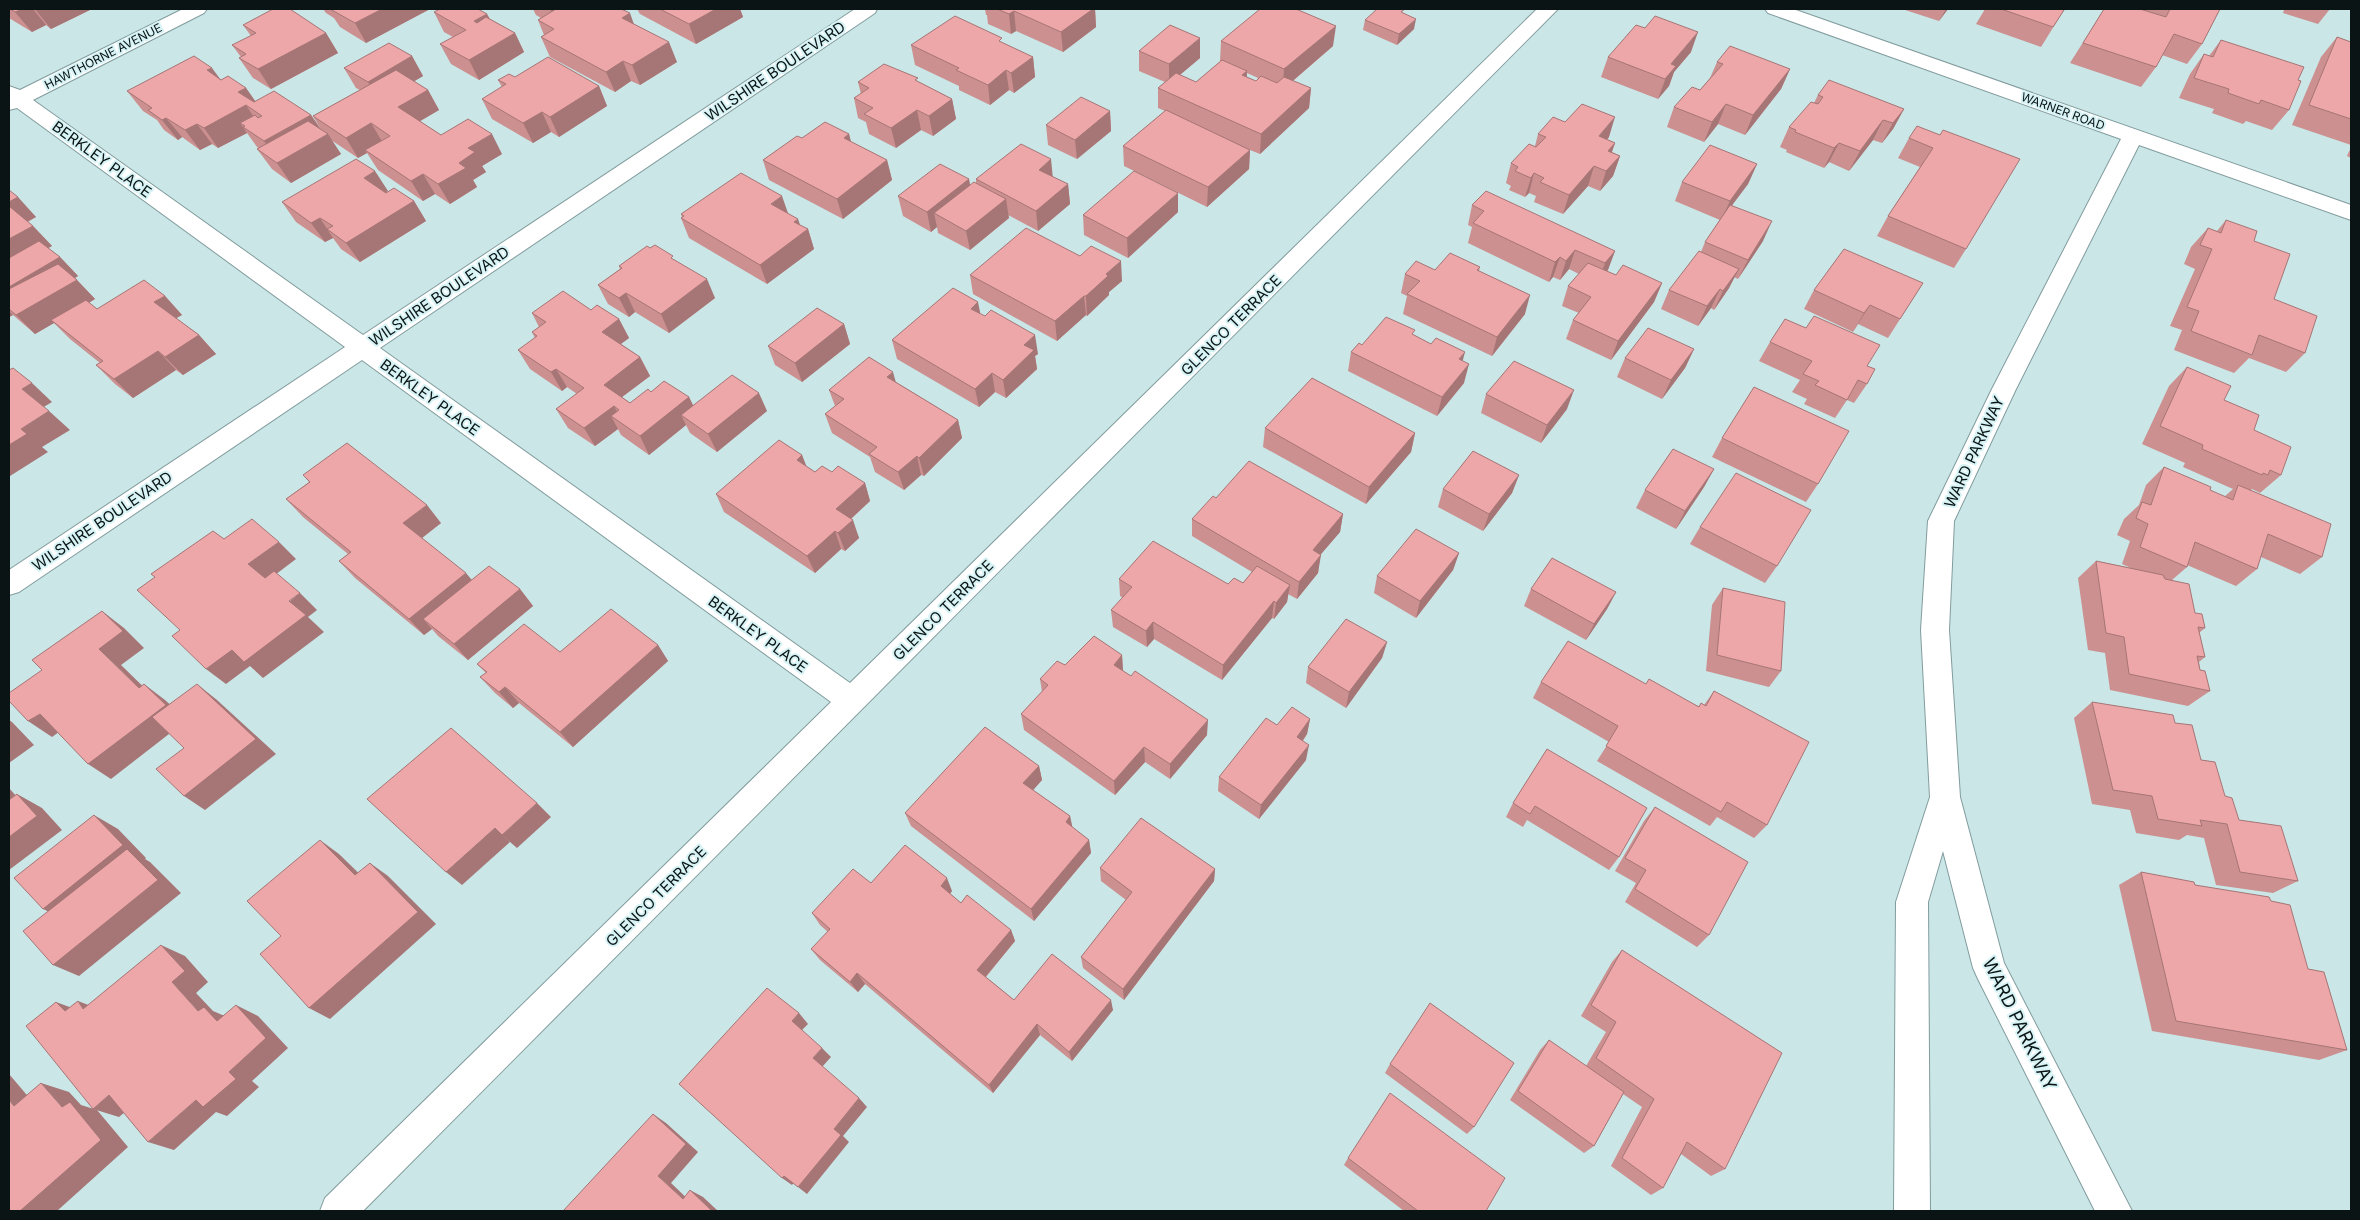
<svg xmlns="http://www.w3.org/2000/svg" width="2360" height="1220" font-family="Inter,sans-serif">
  <rect width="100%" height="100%" fill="#cae6e7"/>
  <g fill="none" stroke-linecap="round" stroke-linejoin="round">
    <!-- minor casing -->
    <g stroke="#829c9e" stroke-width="2">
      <g id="minor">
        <polygon points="183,9 207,9 204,13 33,100 363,335 855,9 877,9 875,13 380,348 850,683 1537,9 1558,9 363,1211 320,1211 325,1198 831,702 362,360 19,592 9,595 9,570 345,347 17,108 9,110 9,86 20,90"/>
        <polygon points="1765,9 1793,9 2351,205 2351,220 2139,145 2016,389 1954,521 1949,630 1960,797 2004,963 2132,1211 2095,1211 1978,979 1973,968 1943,851 1928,902 1930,1211 1894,1211 1896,902 1930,797 1921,630 1928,521 1992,389 2121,139 1768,13"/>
      </g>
    </g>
    <!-- minor -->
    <use href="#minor" fill="#fff" fill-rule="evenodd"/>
  </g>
  <!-- wall -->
  <g fill="#cc9090" fill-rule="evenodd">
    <polygon points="9,9 92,9 51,29 46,25 32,32 9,18"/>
    <polygon points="323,9 430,9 366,43 340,27 334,18 326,13"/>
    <polygon points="533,9 621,9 634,24 677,62 640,85 631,81 615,92 550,57 541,37 544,35 538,20 541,18 536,15"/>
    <polygon points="637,9 740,9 743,17 696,44 640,14"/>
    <polygon points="985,9 1095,9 1096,27 1063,52 1016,31 1011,34 988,24 987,15 986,15"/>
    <polygon points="1902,9 1948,9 1939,21"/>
    <polygon points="1985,9 2060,9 2064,10 2041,47 1976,24"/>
    <polygon points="2104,9 2220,9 2202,44 2187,64 2162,55 2156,67 2141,87 2070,63"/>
    <polygon points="2278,9 2330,9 2318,24 2283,13 2284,10"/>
    <polygon points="434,12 487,14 490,19 515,33 524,52 479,80 451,64 440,44 453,37 444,32"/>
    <polygon points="1365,20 1414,29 1397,45 1363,30"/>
    <polygon points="243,25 326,33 338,53 271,89 253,78 239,58 241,57 232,45 251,36"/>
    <polygon points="2337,37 2351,42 2351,145 2292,125 2321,57"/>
    <polygon points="2221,40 2298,80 2289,110 2272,130 2246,121 2243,124 2212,113 2214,109 2179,98 2190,74 2204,54 2209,56"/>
    <path d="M1221 41 1333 46 1293 81 1311 88 1309 108 1260 154 1250 150 1249 169 1207 207 1124 166 1123 146 1165 111 1158 108V88L1165 82 1139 71V51L1200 58 1180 75 1196 82 1221 61H1220ZM1247 73 1258 78 1256 81 1247 77Z"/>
    <polygon points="1003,43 1033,57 1035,77 1014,93 1009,90 990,105 959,90 959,86 915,65 911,45"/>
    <polygon points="1691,52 1674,72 1669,86 1658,99 1601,77 1608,57"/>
    <polygon points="412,56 423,76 414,81 428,90 439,110 420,121 441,135 502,154 482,166 486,172 473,180 477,187 450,204 435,194 423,201 378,170 367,153 358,158 331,140 341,154 291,183 272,169 257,149 259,148 257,147 247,133 218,148 212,144 200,150 182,137 178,140 164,130 157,120 143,111 127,91 219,79 246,88 255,101 311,115 322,131 313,116 360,90 356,88 344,68"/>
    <polygon points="1717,62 1790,69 1781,89 1745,135 1718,124 1704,142 1667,127 1674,107 1700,90 1710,78"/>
    <polygon points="515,77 599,86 607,106 559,137 551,132 533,143 492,119 482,99 502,87 498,80"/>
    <polygon points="858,82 919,82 952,99 956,119 933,136 921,130 896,148 869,134 866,122 858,118 854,98 861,94"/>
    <polygon points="1818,95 1904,109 1893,129 1882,143 1873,140 1849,171 1829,162 1824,168 1786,152 1787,150 1780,147 1789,127 1814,103"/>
    <polygon points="1110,111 1111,131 1077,159 1048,145 1046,125"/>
    <polygon points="1565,122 1609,137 1607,139 1615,143 1612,152 1620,156 1613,176 1600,191 1588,186 1563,214 1534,202 1536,196 1529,193 1525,197 1509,190 1511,186 1506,183 1511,163 1535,146 1538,134"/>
    <polygon points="849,134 851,142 887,160 892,180 843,219 769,180 763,160 802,138"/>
    <polygon points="1940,135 1966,249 1954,268 1877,236 1888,216 1920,167 1898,158 1909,138"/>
    <polygon points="2351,147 2351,158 2347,156"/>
    <polygon points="1757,164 1748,184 1732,205 1763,241 1738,279 1734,277 1729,288 1714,310 1711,308 1698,326 1661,309 1669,290 1701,252 1705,242 1720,220 1675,201 1682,182"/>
    <polygon points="1053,177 1068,184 1070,204 1038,231 1008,215 1009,218 970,250 938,233 937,227 931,232 903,216 898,196 969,179 970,185 976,183 976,179"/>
    <polygon points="9,190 36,217 28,222 33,226 52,246 48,248 60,257 78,276 75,278 95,299 89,303 97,309 165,296 182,315 176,318 199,335 216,354 183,375 176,370 133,398 115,384 96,365 100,363 70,339 54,323 35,334 13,315 9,317"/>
    <polygon points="388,191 386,192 414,201 426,221 360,262 341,249 333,238 325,242 296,222 282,202"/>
    <polygon points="1472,205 1615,251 1607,271 1616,275 1662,283 1654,302 1611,360 1566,339 1573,320 1579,313 1562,306 1568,286 1579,274 1569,269 1560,280 1553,277 1549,282 1468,243 1472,227 1468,225"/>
    <polygon points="1178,212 1128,258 1084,235 1083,215"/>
    <polygon points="681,214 800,225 808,229 814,249 767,284 689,238 681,218 682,217"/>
    <polygon points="2226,220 2254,241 2274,299 2305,353 2286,372 2249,358 2234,373 2174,350 2182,330 2170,326 2195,269 2184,264 2191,247 2208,228 2217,231"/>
    <polygon points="675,260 715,298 669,333 635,312 629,317 608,304 598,285 620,269 619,266"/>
    <polygon points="1480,267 1479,271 1525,314 1492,356 1403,314 1407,296 1401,293 1405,274 1435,270"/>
    <polygon points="970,275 1122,281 1109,292 1109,295 1087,316 1086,315 1057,341 973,294"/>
    <polygon points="1923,283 1888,338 1858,324 1853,332 1804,309 1814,290"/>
    <polygon points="591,310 619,319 629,338 621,344 640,357 650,376 622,397 630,403 651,392 689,397 693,405 767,411 717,452 690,433 686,425 649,455 621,435 618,429 595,446 568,428 556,409 577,394 567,387 562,391 530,369 518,350 535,338 532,332 539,327 532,313"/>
    <polygon points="980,314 1038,354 1035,356 1037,369 1006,398 995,392 979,407 897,359 892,340"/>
    <polygon points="844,324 850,344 802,382 775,365 768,346"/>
    <polygon points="1414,335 1462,361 1464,383 1437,416 1348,371 1351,352 1362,345"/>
    <polygon points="1770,342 1867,366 1867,384 1854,403 1847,400 1835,418 1804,404 1807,399 1792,392 1800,380 1759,361"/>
    <polygon points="1694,349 1685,368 1662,399 1617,377 1625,358"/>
    <polygon points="2187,367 2224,400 2254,430 2281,475 2260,493 2252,489 2251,490 2322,557 2300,574 2261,557 2257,569 2236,586 2187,565 2187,567 2172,580 2205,628 2199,633 2205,657 2199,662 2200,670 2210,691 2188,706 2110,690 2105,653 2088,650 2078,578 2096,561 2131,568 2122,564 2130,541 2117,535 2124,519 2139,505 2146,485 2164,467 2224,497 2233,489 2183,467 2185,463 2142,444 2169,386"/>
    <polygon points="896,382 958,420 962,438 924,476 921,475 904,490 875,472 870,457 832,433 825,414 835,406 829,390"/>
    <polygon points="1486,394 1567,409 1541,443 1481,413"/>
    <polygon points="1265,428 1415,433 1411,452 1366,504 1263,447"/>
    <polygon points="1722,438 1818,484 1806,502 1712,457"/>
    <polygon points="802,455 806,466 815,472 832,472 865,483 870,501 851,519 859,538 845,551 841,549 815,573 724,512 716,494"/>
    <polygon points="1714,469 1704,487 1676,529 1636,508 1645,490"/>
    <polygon points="303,475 441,523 422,538 472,580 520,589 533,606 468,660 438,636 432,629 424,635 355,578 339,561 348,554 303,517 286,499 309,482"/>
    <polygon points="1519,475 1512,493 1483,531 1438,507 1443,489"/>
    <polygon points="1216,498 1343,514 1340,532 1320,555 1318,573 1297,599 1288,594 1287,602 1274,619 1272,618 1222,680 1154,639 1147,647 1113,627 1111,610 1123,598 1120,596 1119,579 1228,584 1243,583 1252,572 1192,536 1192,519"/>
    <polygon points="1700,527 1777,566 1765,583 1690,544"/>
    <polygon points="1459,553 1453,570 1416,618 1374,593 1377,576"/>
    <polygon points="1723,588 1781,671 1769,687 1706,671 1712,605"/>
    <polygon points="1531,589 1616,592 1607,609 1586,640 1524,606"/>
    <polygon points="1387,642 1382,658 1346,708 1306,683 1308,667"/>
    <polygon points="658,645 668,661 573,747 519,703 513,708 495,693 480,677 486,673 477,664 560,652"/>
    <polygon points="1122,655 1123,671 1207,735 1170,779 1145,762 1115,795 1024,730 1021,714 1042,692 1040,679 1065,665"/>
    <polygon points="1541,682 1646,684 1698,706 1704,705 1714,691 1767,825 1754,838 1717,817 1710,826 1597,761 1609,742 1533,698"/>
    <polygon points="2092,702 2175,723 2225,796 2239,820 2298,881 2273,893 2216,885 2204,838 2187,835 2179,840 2136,833 2130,810 2092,804 2074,718"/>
    <polygon points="1310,719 1307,734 1303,741 1306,760 1259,819 1218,791 1219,777 1277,725"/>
    <polygon points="1547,749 1619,857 1609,870 1527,820 1523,827 1506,817 1513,803"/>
    <polygon points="1039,766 1042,780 1033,790 1070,816 1072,827 1089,840 1091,853 1034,921 911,826 905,813"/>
    <polygon points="1655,807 1709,935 1697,947 1625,902 1636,883 1615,871 1644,821"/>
    <polygon points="1100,868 1215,869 1214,881 1124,1000 1083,968 1081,957 1126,900 1101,881"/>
    <polygon points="2141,872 2195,885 2308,969 2347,1050 2319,1060 2152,1031 2119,885"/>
    <polygon points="871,883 952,891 950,894 961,903 1011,930 1015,941 986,977 1014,1000 1113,1010 1072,1061 1040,1035 993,1093 865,984 858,992 820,960 811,949 828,932 820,925 812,913"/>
    <polygon points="1622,950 1725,1169 1711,1176 1681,1154 1663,1188 1651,1195 1611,1166 1642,1107 1623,1094 1594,1146 1584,1153 1510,1100 1540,1050 1549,1040 1586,1066 1606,1032 1581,1016 1612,962"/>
    <polygon points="1390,1064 1474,1127 1467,1134 1385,1073"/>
    <polygon points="1348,1158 1486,1211 1404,1211 1344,1165"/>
  </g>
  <!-- shaded-wall -->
  <g fill="#a67576">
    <polygon points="23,9 33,9 46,25 32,32 15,12"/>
    <polygon points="35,9 92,9 51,29"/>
    <polygon points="382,9 430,9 366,43 355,23"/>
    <polygon points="550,9 586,9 557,26"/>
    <polygon points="716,9 740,9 743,17 696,44 689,24"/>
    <polygon points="1093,9 1095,9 1096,27 1063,52 1061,32"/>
    <polygon points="1946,9 1948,9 1939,21"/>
    <polygon points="1014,11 1016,31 1011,34 1009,14"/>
    <polygon points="630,13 637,33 622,18"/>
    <polygon points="487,14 497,34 474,21"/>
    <polygon points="1416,19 1414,29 1397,45 1399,34"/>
    <polygon points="1336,26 1333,46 1283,89 1284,69"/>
    <polygon points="1698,32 1691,52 1674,72 1669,86 1658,99 1671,64"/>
    <polygon points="326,33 338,53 271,89 258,69"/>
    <polygon points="515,33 524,52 479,80 469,60"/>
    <polygon points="1200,38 1200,58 1169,84 1169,64"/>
    <polygon points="669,42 677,62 640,85 632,65"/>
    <polygon points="412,56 423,76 380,102 368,82"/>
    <polygon points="1033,57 1035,77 1014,93 1011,73"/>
    <polygon points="623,61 631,81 615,92 606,72"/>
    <polygon points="212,68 226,87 207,70"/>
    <polygon points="1790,69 1781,89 1745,135 1753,115"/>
    <polygon points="1006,70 1009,90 990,105 988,85"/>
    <polygon points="1247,71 1246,91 1242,75"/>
    <polygon points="599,86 607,106 559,137 550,117"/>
    <polygon points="246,88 260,108 238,92"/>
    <polygon points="1311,88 1309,108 1260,154 1261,134"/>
    <polygon points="428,90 439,110 410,127 398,107"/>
    <polygon points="952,99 956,119 933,136 929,116"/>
    <polygon points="1726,104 1718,124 1704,142 1712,122"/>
    <polygon points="246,105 259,125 240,123 247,133 218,148 204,128"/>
    <polygon points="1904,109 1893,129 1882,143 1893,123"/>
    <polygon points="917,110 921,130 896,148 891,128"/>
    <polygon points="1110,111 1111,131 1077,159 1075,140"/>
    <polygon points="542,112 551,132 533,143 523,123"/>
    <polygon points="311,115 324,134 278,161 264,141"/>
    <polygon points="1615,117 1609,137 1593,156 1599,136"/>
    <polygon points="166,118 182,137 178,140 162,120"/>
    <polygon points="1883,120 1873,140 1849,171 1860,151"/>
    <polygon points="371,123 383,143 365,150 367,153 358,158 346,138"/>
    <polygon points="197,124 212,144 200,150 185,130"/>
    <polygon points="328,134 341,154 291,183 277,163"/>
    <polygon points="492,134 502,154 482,166 486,172 473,180 477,187 450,204 438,184 459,163 468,148"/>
    <polygon points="849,134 854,154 844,138"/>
    <polygon points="1615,143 1608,162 1602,170 1608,151"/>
    <polygon points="1839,143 1829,162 1824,168 1834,148"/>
    <polygon points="1250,150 1249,169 1207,207 1208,187"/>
    <polygon points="1620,156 1613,176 1600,191 1606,171"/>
    <polygon points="1051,159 1053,179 1039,170"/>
    <polygon points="887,160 892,180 843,219 837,199"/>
    <polygon points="1757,164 1748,184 1721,220 1730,201"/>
    <polygon points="1594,166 1588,186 1563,214 1569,195"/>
    <polygon points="375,171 388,191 377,198 364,178"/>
    <polygon points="1534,173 1529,193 1525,197 1531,178"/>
    <polygon points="423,174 435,194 423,201 411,181"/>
    <polygon points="969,179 972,199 934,213 937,227 931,232 927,212"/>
    <polygon points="1068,184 1070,204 1038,231 1036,211"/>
    <polygon points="1178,193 1178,212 1128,258 1127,238"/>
    <polygon points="782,196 789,216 771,204"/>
    <polygon points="18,197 36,217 24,223 9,207 9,202"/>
    <polygon points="1006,199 1009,218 970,250 966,231"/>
    <polygon points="414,201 426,221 360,262 346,243"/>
    <polygon points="320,218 333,238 325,242 311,223"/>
    <polygon points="798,219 803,233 808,229 814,249 767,284 760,265 794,222"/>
    <polygon points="1772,221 1763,241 1738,279 1748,260"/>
    <polygon points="33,226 52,246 9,269 9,239"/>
    <polygon points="1575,250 1569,269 1560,280 1566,261"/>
    <polygon points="1615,251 1608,270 1598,283 1605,263"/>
    <polygon points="60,257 78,276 15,314 9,309 9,287"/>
    <polygon points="1560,257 1553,277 1549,282 1555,262"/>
    <polygon points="1121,261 1122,281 1109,292 1109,295 1087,316 1086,296 1106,274"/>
    <polygon points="1739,269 1729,288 1714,310 1723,291"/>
    <polygon points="707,279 715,298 669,333 661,314"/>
    <polygon points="77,280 95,299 54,323 51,320 54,323 35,334 16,315"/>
    <polygon points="1662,283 1654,302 1611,360 1618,341"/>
    <polygon points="1720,289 1711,308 1698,326 1707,306"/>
    <polygon points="626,293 635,312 629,317 619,298"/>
    <polygon points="1530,295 1525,314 1492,356 1497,337"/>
    <polygon points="165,296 182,315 171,321 154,302"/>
    <polygon points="1084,296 1086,315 1057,341 1055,321"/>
    <polygon points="978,302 982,322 971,309"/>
    <polygon points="1870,305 1858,324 1853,332 1864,313"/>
    <polygon points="9,311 13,315 9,317"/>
    <polygon points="619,319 629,338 611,351 602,332"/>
    <polygon points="844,324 850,344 802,382 795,363"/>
    <polygon points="199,335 216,354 183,375 165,357"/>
    <polygon points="1035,335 1038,354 1035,356 1037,369 1006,398 1003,380 1024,345"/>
    <polygon points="1694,349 1685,368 1662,399 1671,380"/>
    <polygon points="158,351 176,370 133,398 114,379"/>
    <polygon points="1465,352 1460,371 1459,359"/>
    <polygon points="640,357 650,376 614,403 604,385"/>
    <polygon points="1469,364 1464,383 1437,416 1442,397"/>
    <polygon points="556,369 567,387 562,391 551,372"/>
    <polygon points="893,372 898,390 887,377"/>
    <polygon points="992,373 995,392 979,407 975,389"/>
    <polygon points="32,383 52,402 42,408 22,389"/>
    <polygon points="1574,390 1567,409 1541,443 1547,425"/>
    <polygon points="759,393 767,411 717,452 708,434"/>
    <polygon points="689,397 698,416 681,415 686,425 649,455 640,436"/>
    <polygon points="614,406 624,424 611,416 618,429 595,446 584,428"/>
    <polygon points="49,411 70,430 42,447 48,452 10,476 9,476 9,445 21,429"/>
    <polygon points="958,420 962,438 924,476 919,458"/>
    <polygon points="1415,433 1411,452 1366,504 1369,487"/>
    <polygon points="802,455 809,473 797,460"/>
    <polygon points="917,456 921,475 904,490 898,472"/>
    <polygon points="1714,469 1704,487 1676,529 1685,511"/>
    <polygon points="1519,475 1512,493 1483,531 1489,514"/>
    <polygon points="865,483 870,501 842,527 836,509"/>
    <polygon points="427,505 441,523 418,541 403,523"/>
    <polygon points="1343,514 1340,532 1310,567 1313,550"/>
    <polygon points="853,520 859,538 845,551 838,533"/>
    <polygon points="835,531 841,549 815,573 807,556"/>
    <polygon points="279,542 296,559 267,581 248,564"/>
    <polygon points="1459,553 1453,570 1416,618 1420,601"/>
    <polygon points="1321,555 1318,573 1297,599 1299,582"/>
    <polygon points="466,573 480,590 423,619 432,629 424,635 409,619"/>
    <polygon points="1290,585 1287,602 1274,619 1276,603"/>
    <polygon points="520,589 533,606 468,660 454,644"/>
    <polygon points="1616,592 1607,609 1586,640 1594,624"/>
    <polygon points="300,593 317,610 308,617 324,632 263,678 250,666 226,684 206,669"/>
    <polygon points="1274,601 1272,618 1222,680 1223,665"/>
    <polygon points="102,611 124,628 144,648 121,665 160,703 139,688 99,649"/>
    <polygon points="1153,622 1154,639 1147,647 1146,631"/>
    <polygon points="1387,642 1382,658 1346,708 1349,692"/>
    <polygon points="658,645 668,661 573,747 560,732"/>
    <polygon points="1122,655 1123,671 1114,665"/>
    <polygon points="144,684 165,700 187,720 111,779 88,764"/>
    <polygon points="197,684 217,700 276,754 205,810 184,796"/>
    <polygon points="505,687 519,703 513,708 499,692"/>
    <polygon points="40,714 63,729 52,737 28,721"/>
    <polygon points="1310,719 1307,734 1294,752 1297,737"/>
    <polygon points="9,720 12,722 34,745 9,763"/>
    <polygon points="1208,720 1207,735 1170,779 1170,764"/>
    <polygon points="1309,745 1306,760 1259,819 1261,805"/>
    <polygon points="1144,747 1145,762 1115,795 1114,781"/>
    <polygon points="1039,766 1042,780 1027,797 1023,783"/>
    <polygon points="9,788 33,815 9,802"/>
    <polygon points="17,794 42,808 62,830 9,870 9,837"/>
    <polygon points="537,803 551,817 517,848 502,835"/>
    <polygon points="94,815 118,829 146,858 145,859 150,862 181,893 79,976 53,965 69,921 43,909"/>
    <polygon points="1070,816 1073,830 1066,822"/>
    <polygon points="495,828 510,842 462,885 446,872"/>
    <polygon points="320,840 339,854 374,888 355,875"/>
    <polygon points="1089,840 1091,853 1034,921 1031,909"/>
    <polygon points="370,863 388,876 436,924 330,1019 309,1008"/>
    <polygon points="1215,869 1214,881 1124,1000 1123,989"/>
    <polygon points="947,878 952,891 946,899 941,886"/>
    <polygon points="1011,930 1015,941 982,981 977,970"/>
    <polygon points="161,945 185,956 208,982 196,993 213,1011 227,1017 217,1021 198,1011 172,982"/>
    <polygon points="857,973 865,984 858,992 850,982"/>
    <polygon points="1111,1000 1113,1010 1072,1061 1069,1052"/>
    <polygon points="78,1001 104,1011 83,1009"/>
    <polygon points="56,1002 83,1012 65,1011"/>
    <polygon points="236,1005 258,1016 288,1048 252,1081 259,1087 227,1116 216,1112 174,1150 148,1142 196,1100"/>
    <polygon points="799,1013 808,1024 801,1031 792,1021"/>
    <polygon points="1037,1024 1040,1035 993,1093 989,1085"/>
    <polygon points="822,1048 831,1057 822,1067 813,1058"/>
    <polygon points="9,1074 43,1114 14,1106 9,1100"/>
    <polygon points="41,1083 69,1092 81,1105 97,1110 128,1147 57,1211 20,1211 62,1107"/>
    <polygon points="109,1095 136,1103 119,1117 93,1109"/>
    <polygon points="859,1098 867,1107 843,1136 849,1142 807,1194 798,1187 834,1129"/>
    <polygon points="653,1114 666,1123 698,1152 671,1183 695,1206 683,1199 658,1176"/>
    <polygon points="784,1176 794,1182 792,1185 782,1178"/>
    <polygon points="690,1190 703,1197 718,1211 712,1211"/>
  </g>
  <!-- building -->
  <g fill="#eda7a8" stroke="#a67576">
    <polygon points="10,9 23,9 15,12"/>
    <polygon points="273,9 290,9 326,33 258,69 239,58 246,54 232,45 256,33 243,25"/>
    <polygon points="330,9 382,9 355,23"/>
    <polygon points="440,9 478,9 487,14 474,21 477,23 486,17 515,33 469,60 440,44 466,30 434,12"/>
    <polygon points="556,9 621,9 630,13 622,18 669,42 632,65 623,61 606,72 541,37 554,29 538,20"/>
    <polygon points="660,9 716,9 689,24"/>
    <polygon points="997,9 1093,9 1061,32 1014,11 1009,14"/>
    <polygon points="1260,9 1296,9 1336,26 1284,69 1221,41"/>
    <polygon points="1377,9 1405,9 1401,12 1416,19 1399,34 1365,20"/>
    <polygon points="2001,9 2060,9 2064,10 2053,27"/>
    <polygon points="2104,9 2140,9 2166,17 2170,9 2220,9 2202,44 2174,34 2156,67 2083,43"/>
    <polygon points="955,16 1002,38 999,41 1033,57 1011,73 1006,70 988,85 956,70 959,68 911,45"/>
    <polygon points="1655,16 1698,32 1671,64 1676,66 1665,79 1608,57 1636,25 1645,28"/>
    <polygon points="1170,25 1200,38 1169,64 1139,51"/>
    <polygon points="2337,37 2351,42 2351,119 2309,105"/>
    <polygon points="2221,40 2304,67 2298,80 2301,81 2289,110 2261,100 2259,104 2228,93 2229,89 2194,78 2204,54 2213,57"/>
    <polygon points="389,43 412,56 368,82 344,68"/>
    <polygon points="1730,46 1790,69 1753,115 1726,104 1712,122 1674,107 1692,87 1700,90 1723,64 1717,62"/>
    <polygon points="194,56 212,68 207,70 221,80 228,76 246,88 238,92 254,102 274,91 311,115 264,141 243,127 245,126 240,123 255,115 258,118 262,116 246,105 204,128 197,124 185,130 166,118 162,120 148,110 152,108 127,91"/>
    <polygon points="548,57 599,86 550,117 542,112 523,123 482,99 506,84 498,80 509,74 515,77"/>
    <polygon points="1222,60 1247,71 1242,75 1256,81 1261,76 1277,83 1284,77 1311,88 1261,134 1158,88 1176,73 1196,82"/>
    <polygon points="884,64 918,78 915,80 952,99 929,116 917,110 891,128 864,114 873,108 854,98 869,88 858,82"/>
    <polygon points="396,70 428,90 398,107 441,135 468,119 492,134 468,148 475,152 459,163 466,168 438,184 423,174 411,181 365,150 390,136 371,123 346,138 313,116"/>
    <polygon points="1829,80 1904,109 1893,123 1883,120 1860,151 1839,143 1834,148 1795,132 1796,130 1789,127 1811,102 1818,104 1823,97 1818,95"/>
    <polygon points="1081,97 1110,111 1075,140 1046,125"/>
    <polygon points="1582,104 1615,117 1599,136 1615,143 1608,151 1620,156 1606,171 1594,166 1569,195 1540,182 1544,178 1534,173 1531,178 1515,171 1518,167 1511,163 1529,144 1536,147 1546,137 1538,134 1553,117 1565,122"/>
    <polygon points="1166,110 1250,150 1208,187 1123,146"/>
    <polygon points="308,121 328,134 277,163 257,149"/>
    <polygon points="825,122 849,134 844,138 887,160 837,199 763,160 797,136 802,138"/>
    <polygon points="1917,126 1940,135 1943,130 2020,159 1966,249 1888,216 1933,148 1909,138"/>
    <polygon points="1021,144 1051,159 1039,170 1068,184 1036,211 976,179"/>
    <polygon points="1710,145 1757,164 1730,201 1682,182"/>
    <polygon points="356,159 375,171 364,178 386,193 394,188 414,201 346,243 327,229 333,226 320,218 311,223 282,202"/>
    <polygon points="940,164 969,179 927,212 898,196"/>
    <polygon points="1134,171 1178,193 1127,238 1083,215"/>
    <polygon points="741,173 782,196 771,204 798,219 794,222 808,229 760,265 681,218 684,216 681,214"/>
    <polygon points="974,182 1006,199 966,231 934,213"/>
    <polygon points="9,190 18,197 9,202"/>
    <polygon points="1486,191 1615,251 1605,263 1575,250 1566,261 1560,257 1555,262 1473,223 1484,211 1472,205"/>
    <polygon points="1730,205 1772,221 1748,260 1705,242"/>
    <polygon points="9,206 33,226 9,239"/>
    <polygon points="2226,220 2257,231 2254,241 2290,254 2274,299 2317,316 2305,353 2259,335 2252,355 2191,331 2199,311 2187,307 2212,249 2200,245 2208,228 2221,233"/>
    <polygon points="1026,228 1080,256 1091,246 1121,261 1106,274 1108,276 1086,296 1084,296 1055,321 970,275"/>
    <polygon points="39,241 60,257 9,287 9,258"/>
    <polygon points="655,245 673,256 671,258 707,279 661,314 626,293 619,298 598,285 622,268 619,266 647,246 650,248"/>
    <polygon points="1844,249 1923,283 1900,319 1870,305 1864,313 1814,290"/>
    <polygon points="1699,251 1739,269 1723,291 1720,289 1707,306 1669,290"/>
    <polygon points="1450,253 1480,267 1477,270 1530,295 1497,337 1407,294 1420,281 1405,274 1416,261 1435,270"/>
    <polygon points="1588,263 1616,275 1623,265 1662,283 1618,341 1573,320 1591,297 1568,286"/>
    <polygon points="58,264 77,280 16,315 9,309 9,289"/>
    <polygon points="144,280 165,296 154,302 199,335 165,357 158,351 114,379 96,365 103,361 51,320 86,300 97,309"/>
    <polygon points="953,288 978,302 971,309 985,316 991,310 1035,335 1024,345 1034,350 1003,380 992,373 975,389 892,340"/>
    <polygon points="563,291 591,310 597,305 619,319 602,332 640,357 604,385 630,403 648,389 651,392 664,381 689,397 640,436 611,416 619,410 614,406 584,428 556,409 584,388 556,369 551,372 518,350 537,336 532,332 546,322 532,313"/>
    <polygon points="817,308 844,324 795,363 768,346"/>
    <polygon points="1814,316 1880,345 1867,366 1875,369 1867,384 1858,380 1847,400 1815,385 1819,381 1803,374 1812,361 1770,342 1785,319 1806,328"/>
    <polygon points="1386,317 1415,330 1412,334 1431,344 1436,338 1465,352 1459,359 1469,364 1442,397 1351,352 1359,343 1362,345"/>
    <polygon points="1648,328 1694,349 1671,380 1625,358"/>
    <polygon points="869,357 893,372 887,377 958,420 919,458 917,456 898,472 869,454 877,447 825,414 844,399 829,390"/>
    <polygon points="1514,361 1574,390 1547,425 1486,394"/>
    <polygon points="2187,367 2231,386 2224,400 2259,415 2254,430 2291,447 2281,475 2270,470 2268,475 2263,473 2262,475 2202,449 2203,445 2160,426"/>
    <polygon points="13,368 32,383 22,389 49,411 21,429 27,434 9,445 9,370"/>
    <polygon points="732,375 759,393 708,434 681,415"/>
    <polygon points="1312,378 1415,433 1369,487 1265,428"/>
    <polygon points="1754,387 1849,431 1818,484 1722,438"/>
    <polygon points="779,440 802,455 797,460 815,472 822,466 832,472 838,466 865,483 836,509 853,520 838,533 835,531 807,556 716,494"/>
    <polygon points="347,443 427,505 403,523 466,573 409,619 339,561 351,552 286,499 310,482 303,475"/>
    <polygon points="1673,449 1714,469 1685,511 1645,490"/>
    <polygon points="1473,451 1519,475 1489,514 1443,489"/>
    <polygon points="1249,461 1343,514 1313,550 1321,555 1299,582 1192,519 1213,496 1216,498"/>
    <polygon points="2164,467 2211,487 2210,490 2233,500 2238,485 2331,524 2322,557 2268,534 2257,569 2195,542 2187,567 2140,547 2148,524 2136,518 2142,502 2151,505"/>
    <polygon points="1736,473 1811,510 1777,566 1700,527"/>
    <polygon points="252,519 279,542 248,564 265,578 274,571 300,593 289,601 306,615 244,662 232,650 206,669 172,636 180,630 137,590 155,577 151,574 213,531 224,539"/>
    <polygon points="1416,529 1459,553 1420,601 1377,576"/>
    <polygon points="1153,541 1228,584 1234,578 1243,583 1257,566 1290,585 1276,603 1274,601 1223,665 1153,622 1146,631 1111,610 1132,587 1119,579"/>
    <polygon points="1552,558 1616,592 1594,624 1531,589"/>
    <polygon points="2096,561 2163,575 2165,579 2189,584 2195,613 2202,614 2205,628 2198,627 2205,657 2197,656 2200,670 2205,671 2210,691 2129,674 2124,637 2106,633"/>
    <polygon points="489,566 520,589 454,644 423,619"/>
    <polygon points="1723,588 1785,602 1781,671 1717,655"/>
    <polygon points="611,609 658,645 560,732 505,687 499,692 480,677 487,672 477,664 524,624 560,652"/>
    <polygon points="102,611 123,631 99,649 139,688 144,684 166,705 88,764 40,714 28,721 9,701 9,693 42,670 32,660"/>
    <polygon points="1346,619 1387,642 1349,692 1308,667"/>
    <polygon points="1094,636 1122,655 1114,665 1131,676 1135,671 1208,720 1170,764 1144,747 1114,781 1021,714 1048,685 1040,679 1057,661 1065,665"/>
    <polygon points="1568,641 1646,684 1649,679 1699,707 1701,703 1706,706 1714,691 1809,742 1767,825 1727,802 1721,812 1606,746 1618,726 1541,682"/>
    <polygon points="197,684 256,739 184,796 156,769 184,748 152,717"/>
    <polygon points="2092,702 2173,715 2175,723 2192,725 2201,760 2215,762 2225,796 2232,798 2239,820 2281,826 2298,881 2240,872 2227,824 2200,820 2202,826 2158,819 2152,796 2113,790"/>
    <polygon points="1292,707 1310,719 1297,737 1309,745 1261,805 1219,777 1266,718 1277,725"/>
    <polygon points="985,727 1039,766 1023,783 1070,816 1066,822 1089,840 1031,909 905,813"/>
    <polygon points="451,728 537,803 502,835 495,828 446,872 367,799"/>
    <polygon points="1547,749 1647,808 1619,857 1535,806 1530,814 1513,803"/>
    <polygon points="17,794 37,816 9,837 9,800"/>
    <polygon points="1655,807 1748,862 1709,935 1635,889 1646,870 1625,858"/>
    <polygon points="94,815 123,845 43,909 14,878"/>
    <polygon points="1141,818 1215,869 1123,989 1081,957 1132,892 1100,868"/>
    <polygon points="320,840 355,875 370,863 418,912 309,1008 260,954 281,936 247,901"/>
    <polygon points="905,845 947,878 941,886 961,903 967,895 1011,930 977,970 1014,1000 1052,954 1111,1000 1069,1052 1037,1024 989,1085 857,973 850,982 811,949 830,929 812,913 853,869 871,883"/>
    <polygon points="127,849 158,880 53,965 23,931"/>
    <polygon points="2141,872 2194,882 2195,885 2269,897 2271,901 2290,905 2308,969 2324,972 2347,1050 2176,1021"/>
    <polygon points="161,945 185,971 172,982 198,1011 204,1007 217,1021 236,1005 266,1038 229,1072 236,1079 203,1107 196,1100 148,1142 109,1095 93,1109 26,1026 56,1002 65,1011 78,1001 83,1009"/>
    <polygon points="1622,950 1782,1053 1725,1169 1687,1142 1663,1188 1622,1158 1654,1099 1596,1058 1616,1022 1591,1005"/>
    <polygon points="767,988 799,1013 792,1021 822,1048 813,1058 859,1098 834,1129 841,1135 798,1187 784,1176 782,1178 679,1084"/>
    <polygon points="1430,1003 1514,1063 1474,1127 1390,1064"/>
    <polygon points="1549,1040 1624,1092 1594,1146 1518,1091"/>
    <polygon points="41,1083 62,1107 70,1102 101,1140 20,1211 9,1211 9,1100 14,1106"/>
    <polygon points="1390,1093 1505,1178 1486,1211 1418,1211 1348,1158"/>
    <polygon points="653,1114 686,1144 658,1176 683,1199 690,1190 712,1211 563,1211"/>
  </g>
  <g text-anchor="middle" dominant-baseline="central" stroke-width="4" stroke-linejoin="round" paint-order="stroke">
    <!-- far-street labels -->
    <g font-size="12" fill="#0a1415" stroke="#d7f3f5">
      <text transform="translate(103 56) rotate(-27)">HAWTHORNE AVENUE</text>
      <text transform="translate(2063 111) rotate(20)">WARNER ROAD</text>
    </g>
    <!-- street labels -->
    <g font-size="15" fill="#0a1415" stroke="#d7f3f5">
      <text transform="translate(775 71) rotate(-34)">WILSHIRE BOULEVARD</text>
      <text transform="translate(102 159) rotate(36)">BERKLEY PLACE</text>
      <text transform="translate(439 296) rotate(-34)">WILSHIRE BOULEVARD</text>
      <text transform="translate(1231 325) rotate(-45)">GLENCO TERRACE</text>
      <text transform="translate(430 397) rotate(36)">BERKLEY PLACE</text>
      <text transform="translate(1974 452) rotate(-65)">WARD PARKWAY</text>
      <text transform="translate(102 521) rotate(-34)">WILSHIRE BOULEVARD</text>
      <text transform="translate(943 610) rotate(-45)">GLENCO TERRACE</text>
      <text transform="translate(758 634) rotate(36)">BERKLEY PLACE</text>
      <text transform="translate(656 896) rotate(-45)">GLENCO TERRACE</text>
    </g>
    <!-- near-street labels -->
    <g font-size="18" fill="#0a1415" stroke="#d7f3f5">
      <text transform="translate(2020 1024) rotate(64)">WARD PARKWAY</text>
    </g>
  </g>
  <!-- border -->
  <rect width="2360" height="1220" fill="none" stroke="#0a1415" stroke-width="20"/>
</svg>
